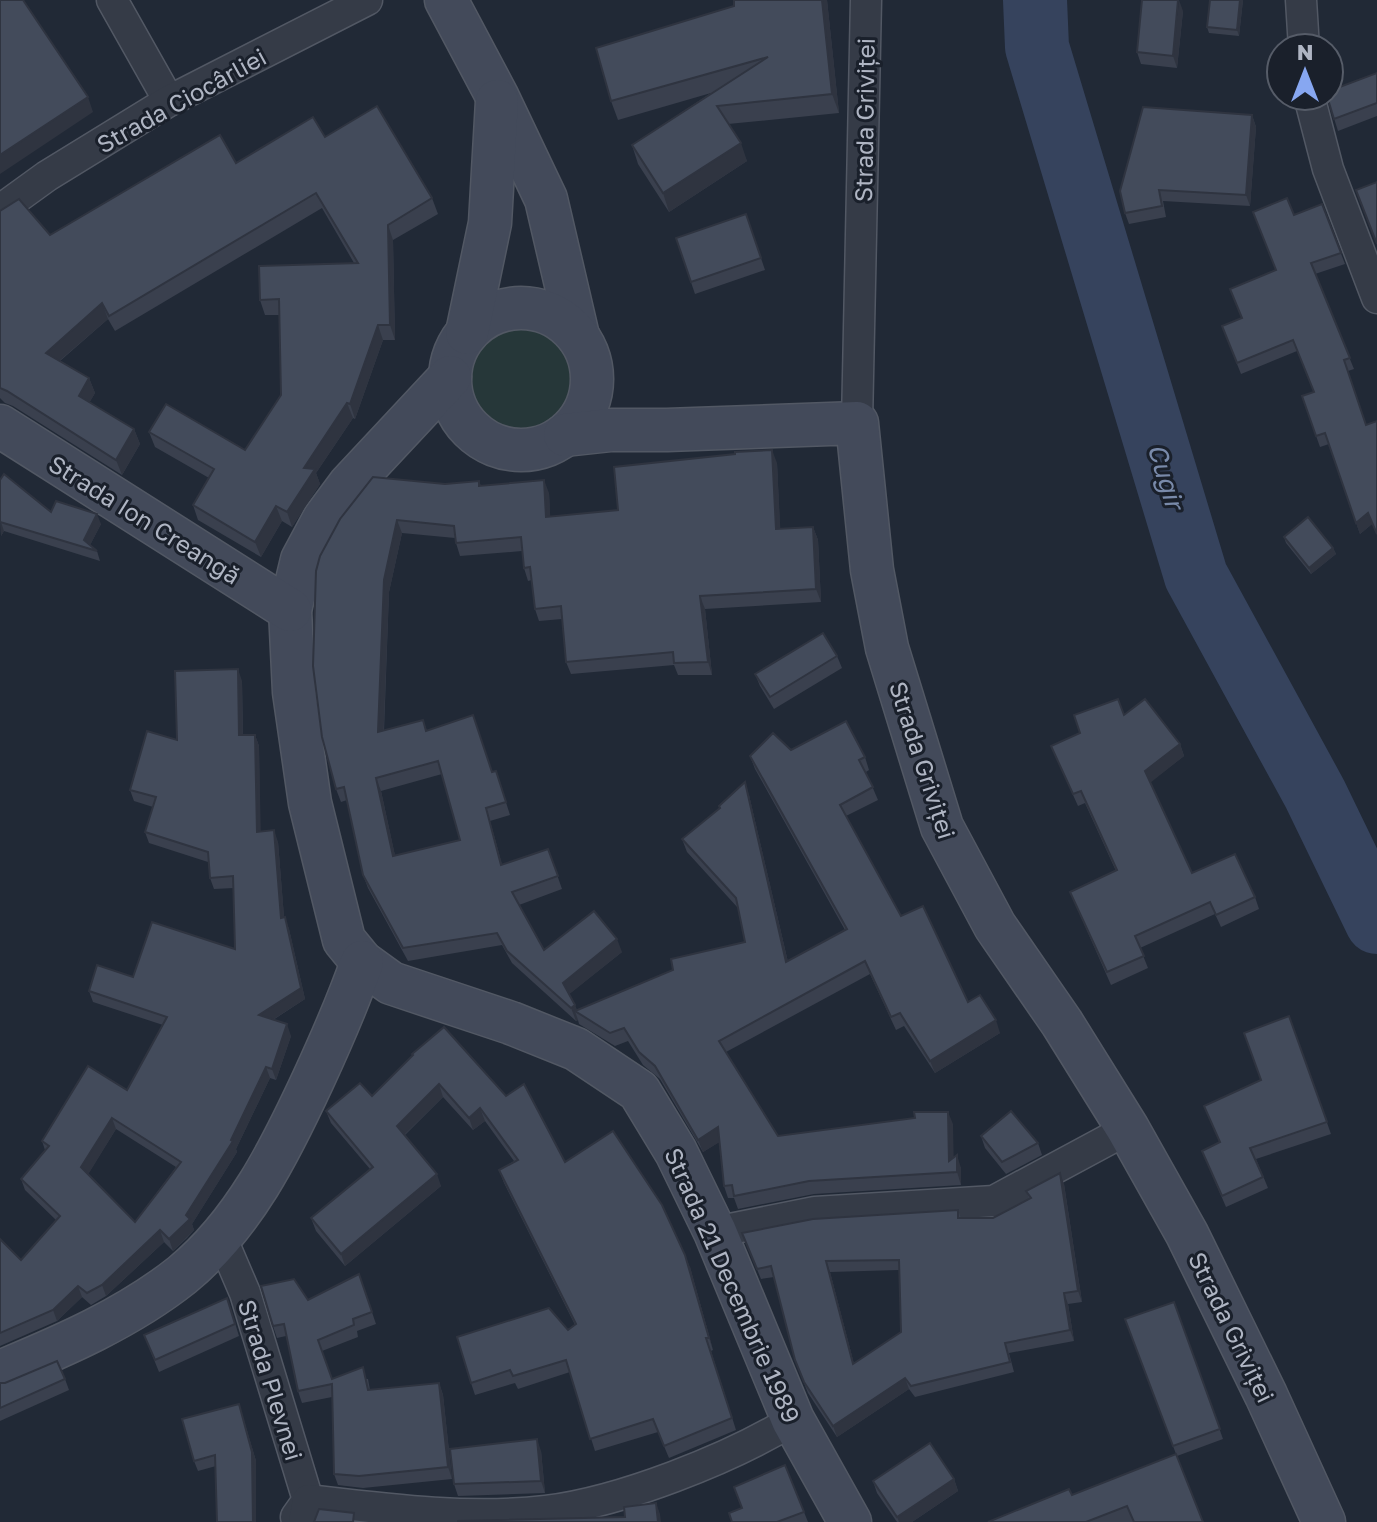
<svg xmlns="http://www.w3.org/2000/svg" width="1377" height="1522" font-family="'Golos Text',sans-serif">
  <rect width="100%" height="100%" fill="#212936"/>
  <!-- green -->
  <circle fill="#263739" cx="520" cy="377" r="55"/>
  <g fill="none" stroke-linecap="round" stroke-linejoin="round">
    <!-- river -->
    <polyline stroke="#36435d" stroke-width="64" points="1035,0 1037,47 1196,576 1315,794 1377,922"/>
    <!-- street casing -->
    <g stroke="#525864" stroke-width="33">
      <g id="street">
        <polyline points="112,0 169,101"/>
        <polyline points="1301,0 1304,48"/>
        <polyline points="1309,96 1328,169 1377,298"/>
        <polyline points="0,210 47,176 169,101 367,0"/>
        <polyline points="857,423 866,0"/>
        <polyline points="715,1232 815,1212 994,1201 1128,1129"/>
        <polyline points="221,1237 245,1293 308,1500 296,1517"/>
        <path d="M304 1522 308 1500C385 1509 468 1520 546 1511 620 1502 730 1459 793 1420"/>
      </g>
    </g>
    <!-- secondary casing -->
    <g stroke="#525864" stroke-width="45">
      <g id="secondary">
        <polyline points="446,0 497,96 546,199 578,336"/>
        <circle cx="521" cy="379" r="71"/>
        <polyline points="467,333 490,223 497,101"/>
        <polyline points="450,377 350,484 324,519 302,560 290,610 294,692 310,803 344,940 362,962 391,983 511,1023 576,1049 639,1091 676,1152 715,1232 793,1420 850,1522"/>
        <polyline points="0,426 290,610"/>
        <polyline points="565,435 611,430 667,430 857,423 872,570 887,648 942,827 995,926 1062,1023 1128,1129 1187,1234 1266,1395 1324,1522"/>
        <path d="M0 1372C63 1346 128 1318 182 1275 244 1224 280 1151 313 1080 331 1041 348 1003 362 962"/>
      </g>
    </g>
    <!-- street -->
    <use href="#street" stroke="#353b47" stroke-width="30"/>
    <!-- secondary -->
    <use href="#secondary" stroke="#434a5a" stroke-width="42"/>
  </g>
  <!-- wall -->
  <g fill="#3a404e" fill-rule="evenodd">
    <polygon points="827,0 839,113 728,124 747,161 669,212 638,164 632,145 711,93 618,120 611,101"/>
    <polygon points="1210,0 1243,0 1239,36 1209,33 1207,27"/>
    <polygon points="1183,11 1177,68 1141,64 1137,52"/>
    <polygon points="1377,73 1377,116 1338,131 1327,96"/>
    <polygon points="1252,115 1256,127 1250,206 1163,201 1166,217 1129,224 1125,213"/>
    <polygon points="325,137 432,198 438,214 393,240 395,340 383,340 355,419 353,418 316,473 320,484 292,527 282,521 261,557 198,520 193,505 209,478 155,447 149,432 245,450 281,395 280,315 265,315 260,300 354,263 322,208 115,331 108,319 60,361 89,378 95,393 89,403 134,429 140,444 122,475 13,406 5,403 0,398 0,211 50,235 236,163"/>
    <polygon points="1322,204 1345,264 1315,274 1354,369 1348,371 1372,524 1360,534 1329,444 1320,447 1302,396 1314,392 1297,351 1241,374 1222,326 1242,318 1276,270 1294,215"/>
    <polygon points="746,214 765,270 695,294 676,238"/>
    <path d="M777 463 780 529 813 527 818 540 821 602 705 609 712 675H678L674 665 571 674 566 662 562 619 539 621 535 609 532 580 528 581 524 568 522 551 460 556 456 543 455 538 402 533 389 592 384 731 423 720 427 731 492 772 496 771 510 815 490 821 502 865 548 849 562 889 519 905 544 950 622 952 569 994 577 1010 745 942 738 908 687 852 682 839 749 795 788 962 845 930 755 769 750 756 791 750 865 757 869 770 866 772 878 800 846 816 901 916 968 1002 1000 1033 935 1073 904 1026 896 1030 870 974 726 1052 778 1136 953 1124V1157L961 1168V1185L814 1194 738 1209 734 1198H728L724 1186 719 1142 703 1152 660 1079 643 1065 628 1041 615 1046 579 1024 578 1020 576 1021 512 963 502 945 408 961 368 888 363 875 347 800 341 802 336 789 316 571 445 484 479 481 481 486 549 493 550 517 618 510ZM442 774 460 840 395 856 381 791Z"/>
    <polygon points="0,480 51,512 101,524 90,545 97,551 100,561 4,531 1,536"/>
    <polygon points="1284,537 1333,548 1336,554 1311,574 1286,543"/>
    <polygon points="837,656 842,668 774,709 760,686 755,674"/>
    <path d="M242 681 243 735H255L259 746 260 832 278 842 284 917 289 929 305 999 273 1020 291 1036 276 1080 270 1078 236 1149 237 1152 192 1224 194 1230 187 1238 173 1251 164 1242 106 1296 91 1305 82 1297 57 1321 0 1346V1239L21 1260 56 1220 25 1190 21 1179 45 1150 42 1141 127 1090 163 1025 93 1002 89 991 133 977 235 949 234 888 214 889 210 878 208 862 149 843 145 832 153 807 134 801 130 790 177 740ZM116 1129 176 1167 135 1222 88 1174Z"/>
    <polygon points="1124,715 1180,744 1184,756 1150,782 1192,873 1255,897 1259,909 1221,927 1215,914 1140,948 1148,968 1111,985 1070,892 1116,871 1085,803 1078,806 1051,746"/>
    <polygon points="1289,1016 1331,1134 1256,1159 1268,1188 1226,1207 1202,1151 1220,1143 1204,1106 1261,1080"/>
    <polygon points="412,1054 565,1162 690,1267 713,1350 711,1351 736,1430 669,1458 658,1432 595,1451 570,1372 518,1389 515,1383 475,1395 471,1383 575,1325 504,1183 499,1170 514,1161 485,1121 473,1130 443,1097 405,1135 441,1186 345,1266 316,1231 311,1218 370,1169 331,1123 326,1111 372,1096 413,1056"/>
    <polygon points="981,1136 1038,1143 1042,1155 1006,1174 985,1148"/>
    <path d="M1064 1184 1082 1302 1068 1304 1074 1341 1009 1353 1014 1372 915 1397 909 1389 837 1437 808 1393 799 1371 774 1277 761 1279 742 1233 958 1210 961 1218H993L1029 1199 1026 1191ZM899 1270 901 1332 854 1364 830 1272Z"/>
    <polygon points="359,1274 376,1324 357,1331 358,1337 322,1351 332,1379 368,1379 370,1390 439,1383 443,1395 452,1479 363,1488 338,1485 334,1474 332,1397 302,1403 298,1391 286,1336 277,1338 273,1326"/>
    <polygon points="1174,1302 1223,1439 1177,1456 1203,1522 988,1522 1072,1495 1176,1454 1125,1319"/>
    <polygon points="231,1310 239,1336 159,1372 144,1335"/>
    <polygon points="65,1379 69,1390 0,1421 0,1383"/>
    <polygon points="239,1404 256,1461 216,1466 198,1471 194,1461"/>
    <polygon points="541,1451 545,1493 458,1496 454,1484"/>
    <polygon points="785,1465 808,1522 732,1522 742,1508"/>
    <polygon points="954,1479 958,1491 912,1522 897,1522 877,1493 873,1481"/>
  </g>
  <!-- shaded-wall -->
  <g fill="#2f3440">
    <polygon points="822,0 827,0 839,113 832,94"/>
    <polygon points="1179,0 1183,11 1177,68 1173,56"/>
    <polygon points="1240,0 1243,0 1239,36 1237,30"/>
    <polygon points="88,97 93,112 0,174 0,155"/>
    <polygon points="1252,115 1256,127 1250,206 1246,195"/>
    <polygon points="741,143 747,161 669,212 663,193"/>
    <polygon points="388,225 393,240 395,340 390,325"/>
    <polygon points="102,303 108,319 51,368 46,353"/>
    <polygon points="378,325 383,340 355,419 350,404"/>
    <polygon points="89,378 95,393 84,412 79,396"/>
    <polygon points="347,403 353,418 316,473 320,484 292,527 287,512 304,468"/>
    <polygon points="134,429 140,444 122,475 116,460"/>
    <polygon points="772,450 777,463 781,542 776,529"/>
    <polygon points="544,480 549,493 551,530 546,517"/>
    <polygon points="276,506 282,521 261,557 255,542"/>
    <polygon points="1368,513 1372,524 1360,534 1356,523"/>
    <polygon points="97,514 101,524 88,549 84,540"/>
    <polygon points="397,520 402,533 389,592 383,745 378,732 384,580"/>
    <polygon points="0,522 1,522 4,531 1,536"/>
    <polygon points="813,527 818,540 821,602 816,589"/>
    <polygon points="1333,548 1336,554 1311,574 1309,568"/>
    <polygon points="700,596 705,609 712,675 708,662"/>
    <polygon points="238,669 242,681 243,747 239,735"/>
    <polygon points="255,735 259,746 261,843 257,832"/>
    <polygon points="1180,744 1184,756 1150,783 1145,771"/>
    <polygon points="376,778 381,791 398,869 393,856"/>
    <polygon points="745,782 749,795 791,975 786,962"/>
    <polygon points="486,808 490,821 506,878 501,865"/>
    <polygon points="274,830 278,842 285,929 281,918"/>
    <polygon points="285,917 289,929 305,999 263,1026 259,1015"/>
    <polygon points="617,939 622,952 567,996 563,983"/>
    <polygon points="575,1005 578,1014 575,1011 578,1020 576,1021 571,1008"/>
    <polygon points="996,1020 1000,1033 935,1073 930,1061"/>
    <polygon points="287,1024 291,1036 276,1080 272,1069"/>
    <polygon points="266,1067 270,1078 236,1149 237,1152 192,1224 194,1230 173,1251 169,1239 186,1215 231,1140"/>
    <polygon points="439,1084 443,1097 401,1138 397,1126"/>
    <polygon points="480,1108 485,1121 473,1130 469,1118"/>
    <polygon points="948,1112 953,1124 954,1174 949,1161"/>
    <polygon points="112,1118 116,1129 86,1178 81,1167"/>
    <polygon points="718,1127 723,1140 703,1152 698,1140"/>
    <polygon points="957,1155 961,1168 961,1185 957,1172"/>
    <polygon points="1060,1173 1064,1184 1082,1302 1078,1291"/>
    <polygon points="437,1174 441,1186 345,1266 341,1254"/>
    <polygon points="160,1230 164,1242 106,1296 102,1285"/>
    <polygon points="685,1255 690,1267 713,1350 709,1338"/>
    <polygon points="826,1261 830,1272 857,1375 853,1364"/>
    <polygon points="78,1286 82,1297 57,1321 53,1310"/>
    <polygon points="1064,1293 1068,1304 1074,1341 1070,1330"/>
    <polygon points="905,1378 909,1389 837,1437 833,1426"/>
    <polygon points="439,1383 443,1395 452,1479 448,1467"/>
    <polygon points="239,1404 256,1461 256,1522 253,1522"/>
    <polygon points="537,1439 541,1451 545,1493 541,1481"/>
    <polygon points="954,1479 958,1491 912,1522 899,1522 897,1517"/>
    <polygon points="656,1503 660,1514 661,1522 658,1522"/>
  </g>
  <!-- building -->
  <g fill="#434b5b" stroke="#2f3440" stroke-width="2" fill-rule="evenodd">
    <polygon points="0,0 23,0 88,97 0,155"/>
    <polygon points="734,0 822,0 832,94 717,106 741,143 663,193 632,145 768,57 611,101 596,48 734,6"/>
    <polygon points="1142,0 1178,0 1173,56 1137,52"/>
    <polygon points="1210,0 1240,0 1237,30 1207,27"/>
    <polygon points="1377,73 1377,103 1334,119 1327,96 1329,96 1329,91"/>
    <polygon points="377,106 432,198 388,225 390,325 378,325 350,404 347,403 304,468 315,469 287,512 276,506 255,542 193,505 214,469 149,432 166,404 245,450 281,395 279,299 260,300 259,266 358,263 316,193 109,316 102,303 46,353 89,378 79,396 134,429 116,460 7,391 0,388 0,211 19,199 50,235 220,135 236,163 313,117 325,137"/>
    <polygon points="1143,107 1252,115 1246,195 1159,190 1162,206 1125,213 1120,191"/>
    <polygon points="1377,182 1377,244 1356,190"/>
    <polygon points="1287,198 1294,215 1322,204 1341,253 1311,263 1350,358 1344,360 1366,425 1377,421 1377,534 1368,513 1356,523 1325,433 1316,436 1302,396 1314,392 1293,340 1237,363 1222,326 1242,318 1230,289 1276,270 1253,212"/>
    <polygon points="746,214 761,258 691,282 676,238"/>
    <path d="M772 450 776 529 813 527 816 589 700 596 708 662 674 663 673 652 566 662 561 606 535 609 530 567 524 568 521 537 456 543 454 526 397 520 384 580 378 732 423 720 426 731 473 715 492 772 496 771 506 802 486 808 501 865 548 849 558 876 512 892 544 950 594 911 617 939 563 983 575 1005 571 1008 507 951 497 933 403 948 363 875 344 787 336 789 322 737 313 666 316 571 320 556 340 519 373 477 445 484 479 481V486L544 480 546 517 618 510 614 467 735 454V452ZM438 761 460 840 393 856 376 778Z"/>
    <polygon points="4,474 51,512 56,501 97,514 84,540 97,551 0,522 0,480"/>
    <polygon points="1308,517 1333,548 1309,568 1284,537"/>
    <polygon points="823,633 837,656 770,697 755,674"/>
    <path d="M238 669 239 735H255L257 832 274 830 281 918 285 917 301 988 259 1015 287 1024 272 1069 266 1067 231 1140 233 1141 186 1215 190 1219 169 1239 160 1230 102 1285 87 1293 78 1286 53 1310 0 1333V1239L21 1260 60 1216 21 1179 49 1146 42 1141 88 1066 127 1090 167 1017 89 991 97 965 133 977 152 922 235 949 233 876 210 878 208 852 145 832 156 797 130 790 147 731 177 740 175 671ZM112 1118 181 1162 135 1222 81 1167Z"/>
    <polygon points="1118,699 1124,715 1145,699 1180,744 1145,771 1192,873 1235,854 1255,897 1216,915 1210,902 1135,936 1144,956 1107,972 1070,892 1117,870 1081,791 1073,794 1051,746 1080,733 1074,715"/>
    <polygon points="846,721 865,757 859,760 873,787 840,805 901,916 923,906 968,1002 980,995 996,1020 930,1061 900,1013 891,1017 865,961 719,1041 778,1136 915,1118 914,1112 948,1112 949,1161 957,1155 957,1172 809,1181 734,1196 732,1185 724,1186 718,1127 698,1140 655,1066 639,1052 624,1028 610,1033 575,1011 673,970 671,959 745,942 736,898 682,839 720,808 719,806 745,782 786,962 847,929 750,756 773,733 791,750"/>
    <polygon points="1289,1016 1327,1122 1250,1148 1263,1177 1222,1196 1202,1151 1220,1142 1204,1106 1261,1080 1244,1033"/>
    <polygon points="444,1027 506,1096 524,1084 565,1162 613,1131 662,1205 685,1255 709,1338 706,1338 732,1418 664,1446 653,1419 590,1439 566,1360 513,1376 510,1370 471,1383 457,1337 549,1308 568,1330 576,1324 499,1170 518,1160 480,1108 469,1118 439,1084 397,1126 437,1174 341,1254 311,1218 373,1167 326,1111 360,1083 372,1096 413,1055 412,1054"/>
    <polygon points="1011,1111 1038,1143 1002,1162 981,1136"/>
    <path d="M1060 1173 1078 1291 1064 1293 1070 1330 1005 1343 1010 1362 911 1386 905 1378 833 1426 804 1382 795 1360 771 1266 757 1269 742 1233 813 1219 958 1210V1218H993L1031 1198 1026 1191ZM899 1260 901 1332 853 1364 826 1261Z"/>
    <polygon points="359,1274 372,1312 353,1319 354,1325 318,1340 332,1379 363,1367 368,1390 439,1383 448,1467 359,1476 334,1474 332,1384 298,1391 284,1324 273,1326 261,1286 294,1279 308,1300"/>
    <polygon points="227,1298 235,1324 155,1360 144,1335"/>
    <polygon points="1174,1302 1220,1429 1173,1446 1125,1319"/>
    <polygon points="57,1361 65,1379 0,1408 0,1383 5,1383"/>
    <polygon points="239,1404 252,1452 253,1522 217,1522 215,1455 194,1461 182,1419"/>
    <polygon points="537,1439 541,1481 454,1484 450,1449"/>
    <polygon points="930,1443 954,1479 897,1517 873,1481"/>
    <polygon points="1176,1454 1203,1522 1134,1522 1127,1506 1086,1522 988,1522 1069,1489 1072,1495"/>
    <polygon points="785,1465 804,1512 777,1522 732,1522 729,1513 742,1508 734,1487"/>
    <polygon points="656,1503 658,1522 458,1522 458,1521 625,1517 624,1507"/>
    <polygon points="319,1509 354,1513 353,1522 314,1522"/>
  </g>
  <g text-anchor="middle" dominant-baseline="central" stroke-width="6" stroke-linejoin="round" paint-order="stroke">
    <!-- street labels -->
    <g font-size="24" fill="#afb5c3" stroke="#1a202b">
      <text transform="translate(181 100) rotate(-29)">Strada Ciocârliei</text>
      <text transform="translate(864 120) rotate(-89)">Strada Griviței</text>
      <text transform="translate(145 519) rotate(32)">Strada Ion Creangă</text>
      <text transform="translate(923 760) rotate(72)">Strada Griviței</text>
      <text transform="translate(733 1285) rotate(66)">Strada 21 Decembrie 1989</text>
      <text transform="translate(1232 1327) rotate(64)">Strada Griviței</text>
      <text transform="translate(271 1380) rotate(73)">Strada Plevnei</text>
    </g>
    <!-- water labels -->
    <g font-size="26" font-style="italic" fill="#798aaa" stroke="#1a202b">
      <text transform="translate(1166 476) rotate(73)">Cugir</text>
    </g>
  </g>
  <!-- north arrow -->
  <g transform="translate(1305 72)"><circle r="38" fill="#1a202b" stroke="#565c68" stroke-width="2"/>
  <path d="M0-6L14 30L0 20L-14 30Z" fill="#87a7f1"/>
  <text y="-12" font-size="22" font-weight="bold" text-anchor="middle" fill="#afb5c3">N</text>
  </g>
</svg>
